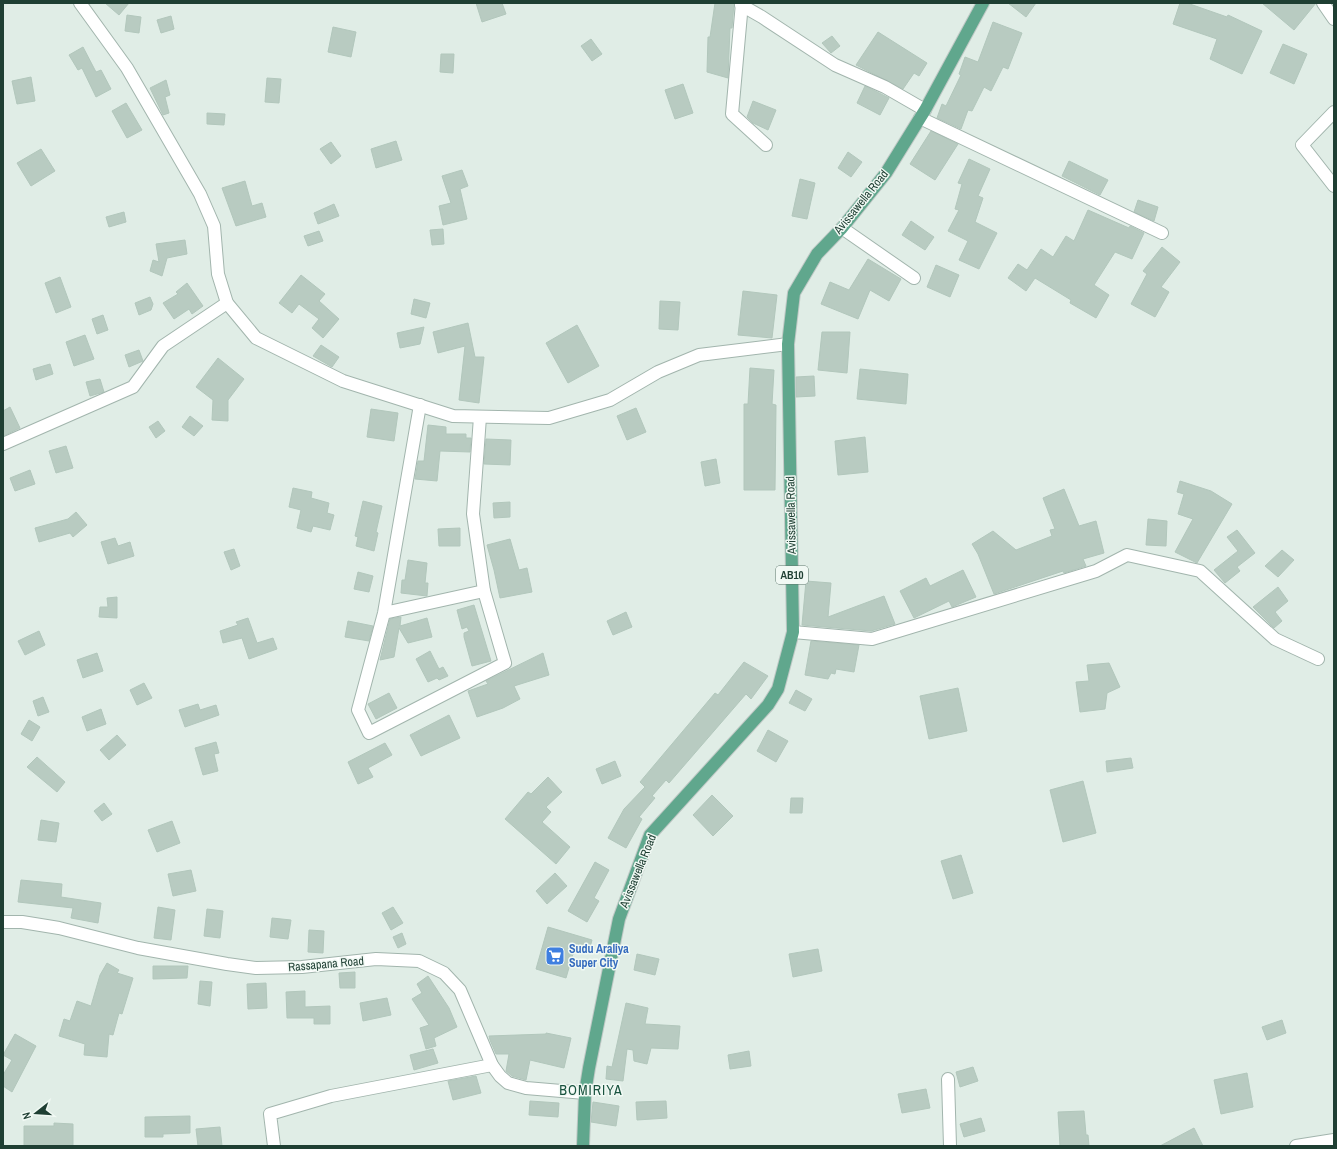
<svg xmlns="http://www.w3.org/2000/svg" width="1337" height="1149" font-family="'Archivo Narrow',sans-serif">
  <rect width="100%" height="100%" fill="#e0ede6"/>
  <!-- building -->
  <g fill="#b8cbc1" stroke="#b2c7bc">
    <polygon points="105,3 129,3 119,15"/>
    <polygon points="476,3 502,3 506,14 482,22"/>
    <polygon points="715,3 734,3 732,28 730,28 728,78 707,72 708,37 710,37"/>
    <polygon points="1008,3 1036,3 1026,17"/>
    <polygon points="1180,3 1187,3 1227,17 1228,15 1262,31 1242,74 1210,59 1217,39 1173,24"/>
    <polygon points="1262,3 1316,3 1294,30"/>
    <polygon points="127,15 141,17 139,33 125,31"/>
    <polygon points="171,16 174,29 161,33 157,20"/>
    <polygon points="993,22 1022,33 1008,69 1003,67 991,91 984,87 972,111 968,110 961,129 937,118 942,104 946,106 961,75 959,74 965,57 978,62"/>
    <polygon points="333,27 356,32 351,57 328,52"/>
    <polygon points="878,32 927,63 919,76 914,73 903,89 856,65"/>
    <polygon points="832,36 840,46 831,53 822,43"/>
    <polygon points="591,39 602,54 592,61 581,46"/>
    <polygon points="1283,44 1307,54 1294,84 1270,73"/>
    <polygon points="83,47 96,72 101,70 111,89 96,97 82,68 78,70 69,55"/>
    <polygon points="441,54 454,54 453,73 440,72"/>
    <polygon points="31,77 35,101 17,104 12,81"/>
    <polygon points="267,78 281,79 279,103 265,102"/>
    <polygon points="166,80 170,95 165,97 169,113 163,115 150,88"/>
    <polygon points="683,84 693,113 675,119 665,90"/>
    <polygon points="865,86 889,98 880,115 857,103"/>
    <polygon points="753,101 776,110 768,130 753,123 747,117"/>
    <polygon points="126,103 142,130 127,138 112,111"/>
    <polygon points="207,113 225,114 224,125 207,124"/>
    <polygon points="931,131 958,144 935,180 910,164"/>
    <polygon points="396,141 402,160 376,168 371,149"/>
    <polygon points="331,142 341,156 331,164 320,149"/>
    <polygon points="41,149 55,171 31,186 17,163"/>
    <polygon points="848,152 862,162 851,177 838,168"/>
    <polygon points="969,159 990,169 978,196 983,198 975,222 997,233 979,269 959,260 968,241 948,231 959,210 955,209 962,184 958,183"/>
    <polygon points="1069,161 1108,180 1100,195 1062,176"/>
    <polygon points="462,170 468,186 460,189 467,219 443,225 439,206 451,203 442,176"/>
    <polygon points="800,179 815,183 807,219 792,216"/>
    <polygon points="245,181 252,206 262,203 266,217 236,226 222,188"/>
    <polygon points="1138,200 1158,207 1154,221 1134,212"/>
    <polygon points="334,204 339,216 318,224 314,213"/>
    <polygon points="1088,210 1129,228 1130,226 1144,233 1132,259 1115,252 1094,285 1109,295 1096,318 1070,303 1071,300 1035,278 1026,291 1008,278 1018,264 1027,270 1041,249 1053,257 1066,236 1074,241"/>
    <polygon points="124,212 126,222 109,227 106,217"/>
    <polygon points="911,221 934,237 925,250 902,235"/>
    <polygon points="443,229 444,244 432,245 430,230"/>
    <polygon points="319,231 323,241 308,246 304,236"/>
    <polygon points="185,240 187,254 167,258 162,276 150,271 153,260 159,262 156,244"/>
    <polygon points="1162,247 1180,262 1161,287 1169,292 1155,317 1131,304 1147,274 1143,271"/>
    <polygon points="868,259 901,279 889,301 870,290 858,319 821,304 830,282 849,290"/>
    <polygon points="936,265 959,275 950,297 927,287"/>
    <polygon points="301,275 325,294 319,301 339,319 323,338 312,328 319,319 299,304 292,313 279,303"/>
    <polygon points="60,277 71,307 56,313 45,283"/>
    <polygon points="187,283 203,306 192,314 189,309 174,319 163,303 178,294 176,292"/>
    <polygon points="743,291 777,295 772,338 738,335"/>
    <polygon points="150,297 153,304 151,310 139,315 135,303"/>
    <polygon points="414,299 430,303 426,318 411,314"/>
    <polygon points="660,301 680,302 678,330 659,329"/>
    <polygon points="103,315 108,330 97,334 92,319"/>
    <polygon points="468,323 475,357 484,357 479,403 459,400 465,346 438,353 433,332"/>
    <polygon points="577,325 599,366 568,383 546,343"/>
    <polygon points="424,327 420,344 400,348 397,333"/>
    <polygon points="822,332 850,332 847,373 818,370"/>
    <polygon points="85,335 94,359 74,366 66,342"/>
    <polygon points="321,345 339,357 332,367 313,356"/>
    <polygon points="139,350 143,361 129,367 125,355"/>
    <polygon points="218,358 244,379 228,400 228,421 212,420 213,400 196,387"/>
    <polygon points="50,364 53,374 36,380 33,369"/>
    <polygon points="750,368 774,370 772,404 776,405 775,490 744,490 744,404 748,404"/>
    <polygon points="860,369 908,374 906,404 857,399"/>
    <polygon points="814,376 815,396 796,397 796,377"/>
    <polygon points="100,379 104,392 90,396 86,382"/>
    <polygon points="10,407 20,428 3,436 3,411"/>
    <polygon points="636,408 646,432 627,440 617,416"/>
    <polygon points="371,409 398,413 394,441 367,437"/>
    <polygon points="190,416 203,426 194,436 182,427"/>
    <polygon points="158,421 165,431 156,438 149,427"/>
    <polygon points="428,425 446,427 446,434 466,434 466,438 471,438 470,452 440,451 437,481 415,479 418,461 424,461"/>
    <polygon points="865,437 868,472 838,475 835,441"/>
    <polygon points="486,439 511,440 510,465 484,464"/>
    <polygon points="66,446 73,468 56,473 49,451"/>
    <polygon points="716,459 720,483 705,486 701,462"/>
    <polygon points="30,470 35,484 15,491 10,478"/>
    <polygon points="1180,481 1211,491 1232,504 1197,563 1175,552 1193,519 1178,514 1184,494 1177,492"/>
    <polygon points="293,488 312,492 311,498 329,503 327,513 334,515 330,530 313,526 311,532 297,528 301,510 289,507"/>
    <polygon points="1064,489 1079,526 1096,521 1104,553 1083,559 1086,566 1064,573 1063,571 994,594 978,554 972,544 993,531 1016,550 1052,536 1050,530 1055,529 1043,498"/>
    <polygon points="363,501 382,506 376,532 378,533 374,551 356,546 358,537 355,536"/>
    <polygon points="510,502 510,517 494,518 493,503"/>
    <polygon points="76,512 87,525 73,537 70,533 39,542 35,528 68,519"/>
    <polygon points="1148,519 1167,521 1166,546 1146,545"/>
    <polygon points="460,528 460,546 439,546 438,529"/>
    <polygon points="1237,530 1255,553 1237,567 1240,571 1225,583 1214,570 1238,551 1227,537"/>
    <polygon points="115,538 118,546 130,542 134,556 108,564 101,542"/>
    <polygon points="510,539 519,570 527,568 532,592 500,598 494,570 487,545"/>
    <polygon points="234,549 240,566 231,570 224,552"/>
    <polygon points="1282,550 1294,560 1278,577 1265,566"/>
    <polygon points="408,560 427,563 425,583 428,583 427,596 401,593 402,580 405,580"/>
    <polygon points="963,570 976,597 952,607 949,601 914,618 900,591 926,578 930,586"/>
    <polygon points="358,572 373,576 369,592 354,589"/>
    <polygon points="806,581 831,583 828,617 884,596 895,624 871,631 802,625"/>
    <polygon points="1278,587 1288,601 1275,612 1282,621 1274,628 1253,607"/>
    <polygon points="117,597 117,618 99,617 100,607 108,607 107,598"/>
    <polygon points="474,605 491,661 472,666 464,637 464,633 469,631 467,627 462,629 457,610"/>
    <polygon points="626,612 632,627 613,635 607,621"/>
    <polygon points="401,617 400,626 427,618 432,637 408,643 399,628 394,657 380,660 390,619"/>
    <polygon points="248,618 257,643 273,638 277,649 249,659 242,638 223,643 220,631 238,625 236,622"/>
    <polygon points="348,621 373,626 369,641 345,637"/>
    <polygon points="39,631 45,645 25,655 18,641"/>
    <polygon points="811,641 859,645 854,672 836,669 835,674 831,673 828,679 805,675"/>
    <polygon points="430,651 439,669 443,667 448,676 439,680 437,678 428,682 416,659"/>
    <polygon points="97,653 103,671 83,678 77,660"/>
    <polygon points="543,653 549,675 514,686 520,699 503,708 477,717 468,691 488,684 486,681"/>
    <polygon points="744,662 768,676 751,699 746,694 669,783 666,780 652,796 655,798 639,817 642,819 626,848 608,838 624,809 645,787 640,782 715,693 718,695"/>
    <polygon points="1109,663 1120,687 1107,693 1105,709 1080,712 1076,682 1089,681 1087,665"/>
    <polygon points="144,683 152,698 137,705 130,690"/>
    <polygon points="958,688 967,731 929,739 920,696"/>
    <polygon points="796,690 812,699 805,711 789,703"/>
    <polygon points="389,693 397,708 376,719 368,704"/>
    <polygon points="43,697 49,712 38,716 33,701"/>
    <polygon points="198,704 200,710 216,705 219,715 185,727 179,710"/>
    <polygon points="101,709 106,724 87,731 82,717"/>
    <polygon points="449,715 460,738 421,756 410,735"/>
    <polygon points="29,720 40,727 32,741 21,734"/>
    <polygon points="768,730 788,741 776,762 757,751"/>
    <polygon points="117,735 126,745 109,760 100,750"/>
    <polygon points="216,742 219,753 214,754 218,771 203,775 195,748"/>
    <polygon points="385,743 392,755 368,768 373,777 358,784 348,762"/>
    <polygon points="37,757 65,782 57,792 27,767"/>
    <polygon points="1131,758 1133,768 1107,772 1106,761"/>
    <polygon points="615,761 621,776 602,784 596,769"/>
    <polygon points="548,777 562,792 546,807 551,812 542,822 570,847 556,864 505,819 528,792 531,794"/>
    <polygon points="1083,781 1096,833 1063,842 1050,790"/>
    <polygon points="712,795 733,816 713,836 693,815"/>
    <polygon points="791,798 803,798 802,813 790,813"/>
    <polygon points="104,803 112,814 102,821 94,811"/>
    <polygon points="41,820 59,823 56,842 38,840"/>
    <polygon points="172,821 180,843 157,852 148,830"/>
    <polygon points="961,855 973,893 953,899 941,861"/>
    <polygon points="595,862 609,870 594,898 599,901 587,922 568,911"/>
    <polygon points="191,870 196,891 173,896 168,874"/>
    <polygon points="555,873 567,886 547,904 536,891"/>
    <polygon points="21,880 62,884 61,897 101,903 98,923 71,918 73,908 18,902"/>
    <polygon points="158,907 175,910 171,940 154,938"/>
    <polygon points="393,907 403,923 391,930 382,913"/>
    <polygon points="207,909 223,911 220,938 204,936"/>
    <polygon points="272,918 291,920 288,939 270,937"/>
    <polygon points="548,927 592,940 589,951 575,947 566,978 536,969"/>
    <polygon points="309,930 324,931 323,953 308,952"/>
    <polygon points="402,933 406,944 398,948 393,937"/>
    <polygon points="818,949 822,971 793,977 789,954"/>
    <polygon points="637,954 659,959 655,975 634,970"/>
    <polygon points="107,963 119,970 117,973 133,978 122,1014 119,1013 113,1035 109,1034 107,1057 84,1055 85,1044 59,1036 64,1019 70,1021 77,1001 91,1006 100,975"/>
    <polygon points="153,966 188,966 187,978 153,979"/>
    <polygon points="355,972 355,988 340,988 339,973"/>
    <polygon points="428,976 449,1008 457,1027 434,1038 436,1046 426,1049 420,1028 429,1025 412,999 422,993 417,984"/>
    <polygon points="200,981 212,982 210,1006 198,1004"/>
    <polygon points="266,983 267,1008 248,1009 247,984"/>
    <polygon points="305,991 305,1007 330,1006 330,1024 314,1024 314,1018 287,1018 286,992"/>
    <polygon points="387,998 391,1015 363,1021 360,1003"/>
    <polygon points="626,1003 648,1008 645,1024 680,1026 678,1049 651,1048 647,1064 634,1061 633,1050 627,1049 623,1081 606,1079 607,1066 612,1067"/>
    <polygon points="1282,1020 1286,1033 1267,1040 1262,1027"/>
    <polygon points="546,1033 571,1038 564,1068 530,1060 526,1080 512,1076 506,1071 509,1054 496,1054 490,1040 489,1036 546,1034"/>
    <polygon points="15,1034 36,1046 12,1092 3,1086 3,1075 12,1060 3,1055"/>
    <polygon points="433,1049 438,1063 414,1070 410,1055"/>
    <polygon points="749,1051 751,1066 730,1069 728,1055"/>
    <polygon points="973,1067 978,1081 960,1087 956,1072"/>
    <polygon points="1247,1073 1253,1107 1221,1114 1214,1080"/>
    <polygon points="476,1076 481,1093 453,1100 448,1081"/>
    <polygon points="926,1089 930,1108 902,1113 898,1094"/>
    <polygon points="530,1101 559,1103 558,1117 529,1115"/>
    <polygon points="666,1101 667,1118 637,1120 636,1102"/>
    <polygon points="593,1102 619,1106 616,1126 591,1122"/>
    <polygon points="1084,1111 1086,1135 1088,1135 1089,1146 1060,1146 1058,1112"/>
    <polygon points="190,1116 190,1133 163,1134 163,1137 145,1137 145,1117"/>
    <polygon points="981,1118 985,1131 964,1137 960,1124"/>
    <polygon points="54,1123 73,1124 73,1146 24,1146 24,1126 54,1126"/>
    <polygon points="220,1127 222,1146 198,1146 196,1129"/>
    <polygon points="1194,1128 1203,1146 1160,1146"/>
  </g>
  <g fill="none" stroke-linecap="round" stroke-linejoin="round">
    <!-- minor casing -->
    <g stroke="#a2b5ad" stroke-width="14">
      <g id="minor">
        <polyline points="80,3 127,68 200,194 214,226 218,274 227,303 256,338 343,381 453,416 549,418 610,400 658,372 699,355 788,344"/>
        <polyline points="742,3 732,114 766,145"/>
        <polyline points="1323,3 1334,19"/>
        <polyline points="741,5 762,17 835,65 885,87 925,110"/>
        <polyline points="1334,112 1302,145 1334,186"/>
        <polyline points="920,118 1162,233"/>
        <polyline points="842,228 914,278"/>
        <polyline points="480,417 473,514 484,591"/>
        <polyline points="3,444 133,387 163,346 227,303"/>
        <polyline points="384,613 484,591 505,663 369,733 358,710 384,613 420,405"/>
        <polyline points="793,632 872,639 1096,571 1127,555 1200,571 1275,639 1318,659"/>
        <polyline points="3,922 22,922 59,928 138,948 227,964 256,968 302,967 376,959 419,961 444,973 460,990 492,1065 500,1076 508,1083 526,1088 585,1093"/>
        <polyline points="948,1079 950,1146"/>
        <polyline points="274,1146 270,1114 331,1096 492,1065"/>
        <polyline points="1296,1146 1334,1140"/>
      </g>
    </g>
    <!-- major casing -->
    <g stroke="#c0c9c6" stroke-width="14">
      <polyline id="major" points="583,1146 585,1093 589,1068 619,919 650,835 768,705 778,689 793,632 788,344 794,293 817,254 842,228 886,173 925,110 983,3"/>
    </g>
    <!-- minor -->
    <use href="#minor" stroke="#fff" stroke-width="12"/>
    <!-- major -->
    <use href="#major" stroke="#60a78d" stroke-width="12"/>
  </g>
  <!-- icons -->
  <defs>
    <g id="supermarket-square" transform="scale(1)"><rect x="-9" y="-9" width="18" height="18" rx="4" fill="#3f7fe0" stroke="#f1f9f4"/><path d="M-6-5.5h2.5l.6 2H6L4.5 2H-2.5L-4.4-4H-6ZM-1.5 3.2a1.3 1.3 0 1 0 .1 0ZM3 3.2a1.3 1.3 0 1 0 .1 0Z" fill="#fff"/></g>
  </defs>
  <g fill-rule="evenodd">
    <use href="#supermarket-square" x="555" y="956"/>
  </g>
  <g text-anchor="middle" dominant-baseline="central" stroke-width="3" stroke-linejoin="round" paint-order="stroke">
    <!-- shield labels -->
    <rect fill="#f1f9f4" stroke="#5e776d" stroke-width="1" x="776" y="566" width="32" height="18" rx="3"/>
    <g font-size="11" font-weight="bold" fill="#1f3f33">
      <text x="792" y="575">AB10</text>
    </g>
    <!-- street labels -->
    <g font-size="12" fill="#1f3f33" stroke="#f1f9f4">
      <text transform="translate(861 202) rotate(-51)">Avissawella Road</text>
      <text transform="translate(791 515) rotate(-91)">Avissawella Road</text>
      <text transform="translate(638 871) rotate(-68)">Avissawella Road</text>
      <text transform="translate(326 964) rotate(-5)">Rassapana Road</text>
    </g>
    <!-- shop labels -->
    <g font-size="12" font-weight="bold" fill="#366cbe" stroke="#f1f9f4" text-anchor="start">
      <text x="569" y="949">Sudu Araliya<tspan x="569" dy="14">Super City</tspan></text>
    </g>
    <!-- quarter labels -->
    <g font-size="14" letter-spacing="1" fill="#19533f" stroke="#f1f9f4">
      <text x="591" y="1090">BOMIRIYA</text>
    </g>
  </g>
  <!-- border -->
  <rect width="1337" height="1149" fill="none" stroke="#1f3f33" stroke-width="8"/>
  <!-- north arrow -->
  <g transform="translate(36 1113) rotate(253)" stroke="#f1f9f4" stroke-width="3" paint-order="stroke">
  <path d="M0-3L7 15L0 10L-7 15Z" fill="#1f3f33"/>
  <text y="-6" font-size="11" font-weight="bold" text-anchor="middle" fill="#1f3f33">N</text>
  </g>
</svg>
